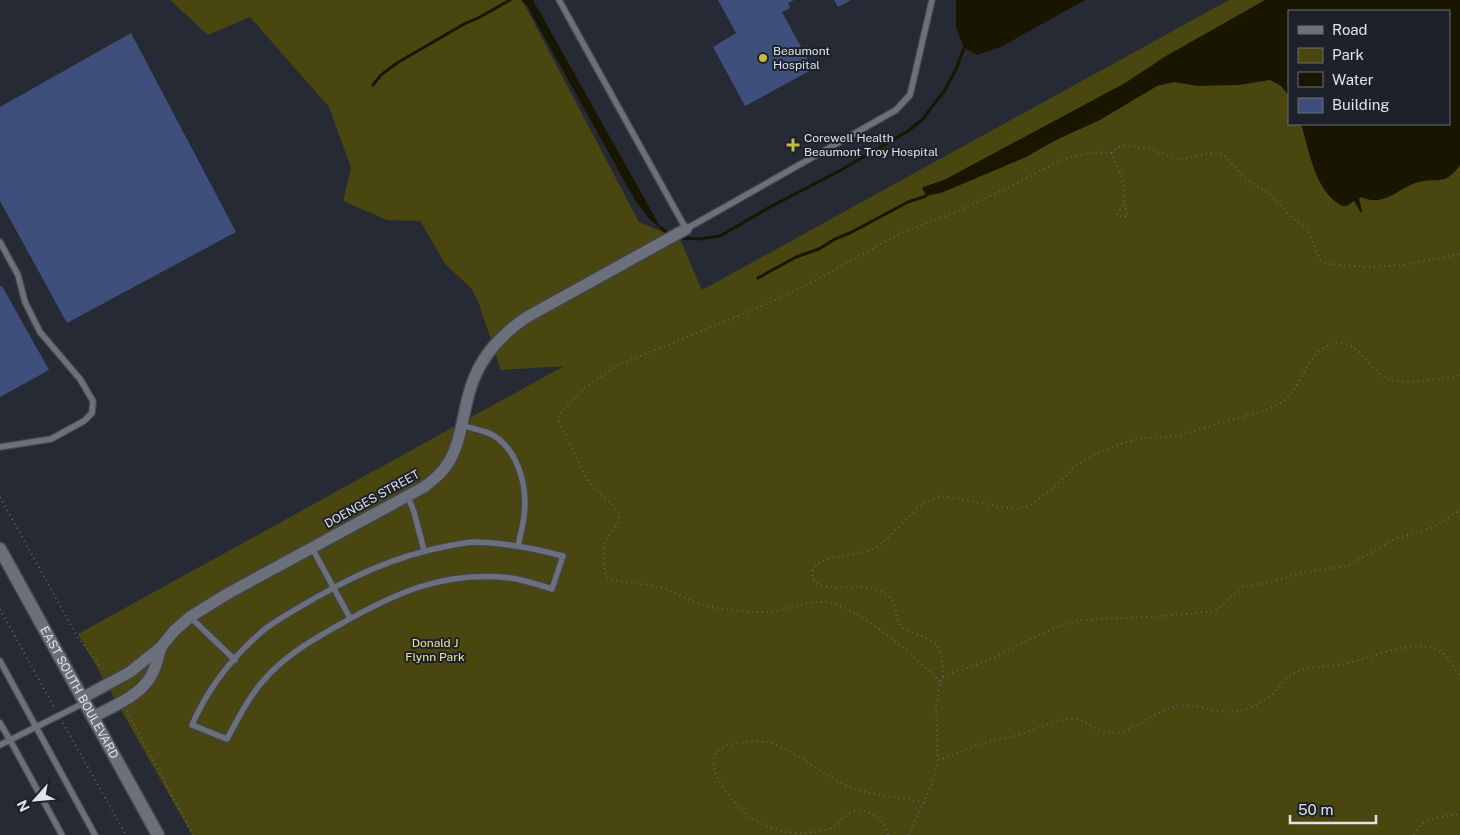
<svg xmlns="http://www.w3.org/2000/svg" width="1460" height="835" font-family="'Public Sans',sans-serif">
  <rect width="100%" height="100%" fill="#262a34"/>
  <!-- green -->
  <path fill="#4a460f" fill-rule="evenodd" d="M170 0H522L639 222 680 239 702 290 1229 0H1460V835H192L78 634 564 366 501 370 479 304 472 289 446 265 420 221 387 220 343 201 351 168 329 107 250 17 208 35ZM1289 11H1449V124H1289Z"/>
  <!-- water -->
  <g fill="#191600">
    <polygon points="521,0 533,0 661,228 650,220 635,200 527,6"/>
    <polygon points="956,0 1085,0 1001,47 977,55 964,48 956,27"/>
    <path d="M1265 0H1460V165C1444 188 1436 176 1415 183 1395 191 1383 207 1361 197L1359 199 1362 211 1361 213 1354 201 1347 206H1342C1314 190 1310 152 1301 124H1449V11H1289V96L1281 86 1270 80 1239 85 1197 86 1174 82 1157 86 1100 120 1056 140 1026 157 941 193 926 196 922 188 923 187 944 180 1125 83 1166 56Z"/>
  </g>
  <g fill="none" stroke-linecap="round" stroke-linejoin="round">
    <!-- stream -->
    <g stroke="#191600" stroke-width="3">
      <polyline points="373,85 381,75 397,63 464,24 480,17 510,0"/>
      <polyline points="661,228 670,235"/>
      <polyline points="678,238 699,239 720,236 770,207 841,170 908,131 922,120 945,90 956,69 964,48"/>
      <polyline points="758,278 796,257 819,249 835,239 850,233 908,202 926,196"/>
    </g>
  </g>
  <!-- building -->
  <g fill="#3e4f7c">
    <polygon points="718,0 794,0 788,3 790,8 782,12 813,69 745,106 713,47 736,33"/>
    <polygon points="834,0 851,0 838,7"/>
    <polygon points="131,33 236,232 67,323 0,201 0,107"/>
    <polygon points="2,286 49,370 0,397 0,287"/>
  </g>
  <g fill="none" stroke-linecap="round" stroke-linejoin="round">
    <!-- service casing -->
    <g stroke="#41454d" stroke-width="8">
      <g id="service">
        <polyline points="559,0 686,229 896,110 910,95 932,0"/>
        <polyline points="0,242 18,275 25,302 40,332 80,379 93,401 92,413 84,421 51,439 0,447"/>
        <path d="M461 425C470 428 482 430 491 434 518 449 528 486 524 516 523 526 520 536 518 546"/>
        <polyline points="408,497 414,512 424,550"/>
        <path d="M471 542C503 542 533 548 563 556L552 589C539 585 525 580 511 578 444 570 395 593 339 625 311 641 284 656 263 681 248 698 238 719 227 739L192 725C208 688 234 655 265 629 281 617 300 607 317 597 367 568 414 550 471 542Z"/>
        <polyline points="312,548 350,618"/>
        <polyline points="190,617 235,660"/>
        <polyline points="0,661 95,835"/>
        <polyline points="0,723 10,740 84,703"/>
        <polyline points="0,745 10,740 62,835"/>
      </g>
    </g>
    <!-- minor casing -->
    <g stroke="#41454d" stroke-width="14">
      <g id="minor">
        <path d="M82 698 130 672 161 647 174 631 190 617 227 594 424 487C431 482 438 476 444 469 463 445 462 409 473 381 483 354 503 333 527 317L686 229"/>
        <path d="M93 717C115 705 144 695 154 670 157 663 159 655 161 647"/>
      </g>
    </g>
    <!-- tertiary casing -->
    <g stroke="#41454d" stroke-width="15">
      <g id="tertiary">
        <path id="s1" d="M0 549 158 835"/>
      </g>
    </g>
    <!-- path -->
    <g stroke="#60646d" stroke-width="2" stroke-dasharray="1 4" stroke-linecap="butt">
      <polyline points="1111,153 1117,148 1126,145 1149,149 1180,160 1216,152 1224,155 1247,180 1269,193 1293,219 1307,228 1318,255 1321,261 1330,264 1366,267 1405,265 1460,254"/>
      <polyline points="0,497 78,638 105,672"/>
      <polyline points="0,609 54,707"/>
      <path d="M943 677C942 651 943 644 917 634 913 632 906 631 903 628 893 620 900 601 884 593 877 589 868 587 859 587 848 586 806 593 813 571 814 566 818 563 823 561 840 554 858 556 874 548 881 545 886 540 892 534 907 519 920 501 942 496L1015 509 1031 505 1052 489 1078 464 1092 456 1123 443 1138 439 1177 436 1269 409C1277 405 1285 401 1291 394 1304 377 1310 351 1332 344 1358 336 1367 369 1388 379 1401 385 1446 379 1460 375"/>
      <path d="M940 682C919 659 855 604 825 602 802 601 780 614 757 612 739 611 718 610 701 604 689 601 678 593 666 589 647 583 627 584 609 579 605 575 604 571 604 565 604 557 602 549 605 542 609 533 621 524 619 515 618 506 594 491 588 481L559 422 558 416 585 388 616 366 741 315 799 289 905 231 949 215 1012 186 1061 160 1079 155 1095 152 1111 153C1118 168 1128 187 1123 204 1122 208 1119 211 1117 214L1118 216 1125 217 1128 215 1124 203"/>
      <polyline points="127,711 193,835"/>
      <polyline points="63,723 126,835"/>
      <path d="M938 760C954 756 968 748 984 743 994 740 1004 739 1014 736 1032 731 1049 722 1068 719 1085 716 1097 735 1113 733 1137 731 1154 711 1176 706 1197 702 1218 716 1239 711 1247 709 1260 704 1267 699 1277 691 1283 679 1294 673 1309 666 1327 667 1343 664 1371 659 1406 640 1435 648 1446 652 1454 668 1460 676"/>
      <path d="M888 835C886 820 867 806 852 812 843 815 839 825 831 828 814 834 795 835 778 830 769 827 759 823 751 818 732 803 688 753 733 744 743 742 757 740 767 742 788 747 809 764 827 775 833 778 840 783 847 786 872 796 898 796 924 803"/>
      <polyline points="909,835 932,784 938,760 936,709 940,682 943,677 952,673 987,661 1042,633 1078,620 1150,617 1208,612 1218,609 1241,587 1271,582 1305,572 1347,566 1395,539 1434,527 1460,510"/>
      <path d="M1414 835C1421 817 1443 817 1460 814"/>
    </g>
    <!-- service -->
    <use href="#service" stroke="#6b707b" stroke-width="5.5"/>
    <!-- minor -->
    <use href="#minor" stroke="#6b707b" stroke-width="11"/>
    <!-- tertiary -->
    <use href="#tertiary" stroke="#6b707b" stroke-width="12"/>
  </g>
  <!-- markers -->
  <g fill="#c5bc3d" stroke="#1d212a" stroke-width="2">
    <circle cx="763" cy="58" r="5"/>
    <path d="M790.5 137.5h5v5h5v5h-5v5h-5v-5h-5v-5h5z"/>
  </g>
  <g text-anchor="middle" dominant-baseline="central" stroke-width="4" stroke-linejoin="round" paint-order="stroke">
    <!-- poi labels -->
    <g font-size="12" fill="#e0e3ea" stroke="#1d212a" text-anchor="start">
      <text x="773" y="51">Beaumont<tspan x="773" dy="14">Hospital</tspan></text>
      <text x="804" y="138">Corewell Health<tspan x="804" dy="14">Beaumont Troy Hospital</tspan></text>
    </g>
    <!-- street labels -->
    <g font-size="12" fill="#e0e3ea" stroke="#1d212a">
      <text transform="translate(372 499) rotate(-29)">DOENGES STREET</text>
      <text stroke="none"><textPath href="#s1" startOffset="164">EAST SOUTH BOULEVARD</textPath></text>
    </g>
    <!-- park labels -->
    <g font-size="12" fill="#eee993" stroke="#1d212a">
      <text x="435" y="643">Donald J<tspan x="435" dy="14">Flynn Park</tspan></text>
    </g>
  </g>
  <!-- legend -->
  <rect x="1288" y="10" width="162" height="115" fill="#1d212a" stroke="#6b6f77"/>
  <rect x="1298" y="26" width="25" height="8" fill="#6b707b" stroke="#6b6f77"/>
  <text x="1332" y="35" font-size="15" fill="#e0e3ea">Road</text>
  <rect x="1298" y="48" width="25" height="15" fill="#4a460f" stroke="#6b6f77"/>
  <text x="1332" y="60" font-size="15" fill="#e0e3ea">Park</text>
  <rect x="1298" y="72" width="25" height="15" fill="#191600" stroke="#6b6f77"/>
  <text x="1332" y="85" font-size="15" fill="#e0e3ea">Water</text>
  <rect x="1298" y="98" width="25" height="15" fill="#3e4f7c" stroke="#6b6f77"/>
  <text x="1332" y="110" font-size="15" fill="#e0e3ea">Building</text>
  <!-- north arrow -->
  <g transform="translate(35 800) rotate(243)" stroke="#1d212a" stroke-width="4" paint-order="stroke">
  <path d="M0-4L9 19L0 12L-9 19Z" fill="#e0e3ea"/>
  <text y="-8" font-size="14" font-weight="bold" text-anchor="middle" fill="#e0e3ea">N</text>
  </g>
  <!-- scale -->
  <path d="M1290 815v8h86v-8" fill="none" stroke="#e0e3ea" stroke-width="2.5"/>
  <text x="1298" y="815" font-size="15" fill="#e0e3ea" stroke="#1d212a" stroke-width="4" paint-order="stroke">50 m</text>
</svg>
